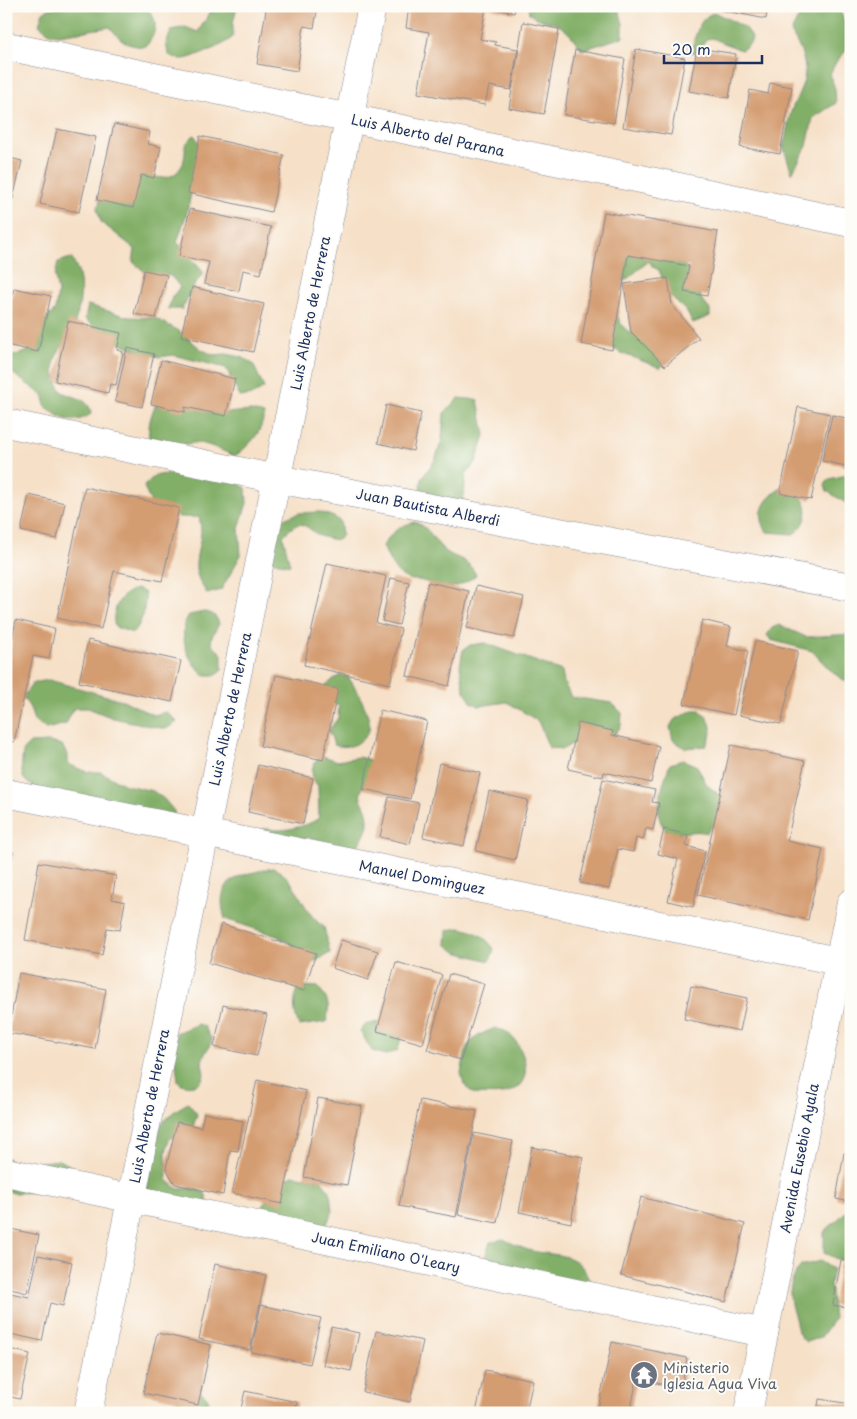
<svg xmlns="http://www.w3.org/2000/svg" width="857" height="1419" font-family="'Playpen Sans',sans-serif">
  <rect width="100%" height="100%" fill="#fdfcf7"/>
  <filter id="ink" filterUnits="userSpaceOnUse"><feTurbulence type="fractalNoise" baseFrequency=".02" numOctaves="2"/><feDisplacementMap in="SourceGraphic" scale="10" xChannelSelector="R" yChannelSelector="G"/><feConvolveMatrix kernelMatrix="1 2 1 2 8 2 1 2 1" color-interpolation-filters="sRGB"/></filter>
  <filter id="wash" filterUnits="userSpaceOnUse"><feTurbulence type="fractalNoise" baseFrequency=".0096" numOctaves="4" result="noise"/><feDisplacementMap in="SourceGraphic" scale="20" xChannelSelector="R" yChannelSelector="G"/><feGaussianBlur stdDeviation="1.12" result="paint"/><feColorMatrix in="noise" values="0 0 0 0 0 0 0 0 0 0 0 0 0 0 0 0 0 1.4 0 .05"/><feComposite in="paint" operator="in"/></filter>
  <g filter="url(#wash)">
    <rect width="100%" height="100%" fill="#f6e0c7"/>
    <!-- forest -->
    <g fill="#82af67" stroke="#4e6f62">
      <path d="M69 6H144C159 18 158 32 146 46 129 48 120 40 110 27L59 35 51 34 39 25 43 12 49 9Z"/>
      <path d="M214 6H237L233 23V37C222 46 215 48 202 53 189 58 181 63 168 54L166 42 172 30 185 27 198 32Z"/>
      <path d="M528 6H618L623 24V37L582 50C575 41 568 29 556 24 545 20 540 21 529 13Z"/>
      <path d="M808 6H827V9L840 11 845 23 846 51 836 62 830 74 835 89 836 103 813 118 807 146 792 173 783 146C787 135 787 124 791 112 794 102 800 93 803 83 809 64 800 48 791 32L797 20Z"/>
      <path d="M716 13C730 21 771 34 741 50L712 38 706 39 697 53 691 52C695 38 699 14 716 13Z"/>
      <path d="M194 135 202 146 186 216 177 242 204 273 195 284 182 309H168L172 297 180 287 171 276 144 271 133 262 135 249 101 222 97 209 106 183 144 173C169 185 187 173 185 145Z"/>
      <polygon points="632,254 682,263 691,273 702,300 710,310 710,316 693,323 686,311 669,295 659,270 653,267 649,261 623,282 627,257"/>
      <path d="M71 258C87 279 80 311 71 333 69 337 65 341 62 346 51 362 52 375 62 392 74 398 90 398 91 414 73 426 60 419 45 406L44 396 8 370 6 366 8 357 29 351 38 328 55 310 58 292 55 277 58 262Z"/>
      <polygon points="88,305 128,317 155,318 179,331 201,349 213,355 226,354 242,357 253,364 264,388 253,395 240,397 226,368 173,355 160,357 146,354 106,337 85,319"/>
      <path d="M617 311C620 335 637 332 651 345 656 349 659 357 662 362L661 368 621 353 609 346Z"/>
      <polygon points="459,398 478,400 485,435 476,462 466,474 463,505 419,499 422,478 435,460 442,440 444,413"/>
      <path d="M168 401 224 413 251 411 264 414C262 433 250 445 235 456 212 447 196 435 174 450L150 446C147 431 149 420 155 406Z"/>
      <path d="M196 469 223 475 246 488 247 503 239 528 241 555 221 590 207 594C203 587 197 578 196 569 195 550 205 539 199 517 171 518 153 516 144 486L154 476Z"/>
      <polygon points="851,474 851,505 849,505 827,491 825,485 829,479"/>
      <path d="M783 487C788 490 798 493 801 497 812 509 806 527 793 534L767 532C754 512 766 497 783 487Z"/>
      <path d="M320 512 334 517 340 521 342 535 338 540C331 539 324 538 318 535 300 522 300 519 283 536L290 565 275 562 270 558 281 520 299 513Z"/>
      <path d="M416 522C432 530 431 538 443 549 456 561 466 555 476 575 454 592 448 588 423 581 418 579 412 581 408 579 394 574 388 558 383 546 392 532 399 525 416 522Z"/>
      <path d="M139 589 145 593C146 605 142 625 133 633L115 627C110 611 121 590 139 589Z"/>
      <path d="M204 612C213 613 216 615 219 624L211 638 212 645 222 654V669L217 675H203C188 659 180 643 185 621L189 615Z"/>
      <polygon points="779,625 806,637 851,634 851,685 832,672 812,651 771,640 767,635 772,628"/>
      <polygon points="485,643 562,671 564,683 571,697 612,703 622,713 621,726 613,737 575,742 563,749 549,748 538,721 507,702 479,706 471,702 464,689 460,666 463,650 470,645"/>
      <path d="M341 675 348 677C355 686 373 718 369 730 368 734 363 739 359 742 352 748 342 747 334 745L329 730 338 718 339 706 326 699 324 687 335 678Z"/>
      <polygon points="49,680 125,701 153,715 167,712 177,722 166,729 113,718 88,708 74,708 66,724 46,729 34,721 30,708 23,697 33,683"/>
      <path d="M693 710H700C713 722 714 731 706 746L685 748 673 740 670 727 674 720Z"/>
      <path d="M49 742 62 745 68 757V764L87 772H100L126 785 153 791 164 799 174 811 175 824C147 818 38 799 24 779 20 772 22 756 24 749L30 743Z"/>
      <path d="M323 756 338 761 358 757 368 759C375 774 364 779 361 792 359 798 363 802 365 807 373 825 364 840 351 852L317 848 310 837 298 841 258 831C266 827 271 830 279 830 290 830 310 825 319 818L318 786C309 776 310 762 323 756Z"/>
      <path d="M683 760 697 766 707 785 723 798 717 823 712 826 707 833C695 829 684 835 672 832 647 826 664 780 670 764Z"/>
      <path d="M273 868C301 880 298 909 324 927L330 953 307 966 296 958 293 945 277 936 225 919C213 878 240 875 273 868Z"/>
      <path d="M460 928C476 931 485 936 494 949L490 961 456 952 446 944 447 930Z"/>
      <path d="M299 986 318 987C328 999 331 1006 326 1022L299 1026C293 1011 293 1001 299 986Z"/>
      <polygon points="379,1022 386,1022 403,1033 397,1051 386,1055 372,1051 360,1031 364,1025"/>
      <path d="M198 1024 204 1026 212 1040C210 1047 205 1052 203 1058 200 1065 206 1072 203 1078 199 1087 184 1088 178 1081L175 1054 176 1033Z"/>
      <path d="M495 1028C499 1030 506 1030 509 1034 524 1047 535 1079 513 1090 501 1097 487 1094 474 1094L464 1085 461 1073 467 1046 477 1036Z"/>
      <polygon points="188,1103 197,1114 193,1127 169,1139 166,1153 167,1180 178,1189 191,1188 205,1193 209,1205 147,1190 157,1128 176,1110"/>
      <polygon points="6,1157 16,1165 59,1160 71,1166 72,1180 64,1191 13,1193 6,1190"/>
      <path d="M293 1175 321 1180 330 1191 332 1212 321 1238 258 1216C261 1203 281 1180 293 1175Z"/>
      <polygon points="851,1207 851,1261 837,1259 824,1253 824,1232"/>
      <path d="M503 1239C511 1243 520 1247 528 1250 558 1258 579 1249 591 1284L488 1269 486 1254 490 1242Z"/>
      <path d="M820 1261 833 1269 830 1283 834 1319 821 1337 806 1342C796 1334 798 1329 795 1318 788 1298 787 1283 801 1266Z"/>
      <polygon points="197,1390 207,1397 213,1413 165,1413 172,1404"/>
    </g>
    <g id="blocks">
      <!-- building -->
      <g fill="#d49c71">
        <polygon points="253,6 318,6 314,28 304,26 297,71 257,64 266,10"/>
        <polygon points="409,6 473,6 486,8 480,39 496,42 495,45 518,49 511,90 489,86 485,105 418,93 429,32 406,28"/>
        <polygon points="483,6 516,6 514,13"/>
        <polygon points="701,6 768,6 766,19"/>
        <polygon points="523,22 559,29 544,114 509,108"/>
        <polygon points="697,48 736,54 729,98 689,91"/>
        <polygon points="636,49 685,58 671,135 623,127"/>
        <polygon points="575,50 625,59 614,123 564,115"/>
        <polygon points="770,83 792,87 780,154 740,147 750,90 768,94"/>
        <polygon points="114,124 150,132 148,144 161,147 154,178 141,175 133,208 97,200"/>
        <polygon points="57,129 96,137 79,212 40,204"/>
        <polygon points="200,136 284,155 271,212 188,193"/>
        <polygon points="6,157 22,161 13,199 6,198"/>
        <polygon points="190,209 271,227 261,274 243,270 239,291 204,284 209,262 179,256"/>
        <polygon points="604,212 718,232 707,296 684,292 689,266 628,255 612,350 581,344"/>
        <polygon points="144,270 167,275 156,318 134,314"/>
        <polygon points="668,278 672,305 699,338 665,366 631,332 624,284"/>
        <polygon points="192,287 264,304 253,352 181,336"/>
        <polygon points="14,288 51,296 38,352 6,345 6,320"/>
        <polygon points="68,321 121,333 117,350 123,352 116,385 110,384 108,393 55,381"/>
        <polygon points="127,348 154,354 142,407 115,401"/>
        <polygon points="161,360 235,379 226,416 185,407 185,412 151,404"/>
        <polygon points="386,405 421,413 413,451 378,443"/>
        <polygon points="798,407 830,414 811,500 780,493"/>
        <polygon points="832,415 851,419 851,467 822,461"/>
        <polygon points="85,487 179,508 162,581 114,571 101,629 57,618"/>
        <polygon points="29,495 65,503 57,539 21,531"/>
        <polygon points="327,563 386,576 376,623 401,629 390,684 304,665"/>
        <polygon points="391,578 409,582 399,625 382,621"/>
        <polygon points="428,582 469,591 449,686 407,676"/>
        <polygon points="476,586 524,597 514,638 467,628"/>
        <polygon points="16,620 55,629 49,659 33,656 14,742 6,740 6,649 10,650"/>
        <polygon points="702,620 731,627 727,646 748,651 734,715 684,704"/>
        <polygon points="88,640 181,661 172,702 79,682"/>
        <polygon points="755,641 798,651 781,724 739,715"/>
        <polygon points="276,675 338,689 323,760 260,746"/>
        <polygon points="380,710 427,721 410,799 363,789"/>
        <polygon points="578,723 613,731 612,735 659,746 651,783 604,772 603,777 568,769"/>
        <polygon points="731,745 805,761 787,841 823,849 808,920 698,895"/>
        <polygon points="439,763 480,773 464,846 423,837"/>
        <polygon points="258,765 313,778 303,824 248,812"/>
        <polygon points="603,779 655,790 652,802 659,803 653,830 646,828 643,840 636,838 633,852 618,849 609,889 580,883"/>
        <polygon points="489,791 528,800 515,860 476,851"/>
        <polygon points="389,797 419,803 410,844 380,837"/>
        <polygon points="664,829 688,835 686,846 705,851 693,907 668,901 678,859 658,854"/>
        <polygon points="6,851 13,852 9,871 6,870"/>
        <polygon points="39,862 116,876 112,899 125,902 120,930 107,928 102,955 25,940"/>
        <polygon points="221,924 316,953 304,991 209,963"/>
        <polygon points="341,940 378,951 368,980 332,968"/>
        <polygon points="396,962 442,975 423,1044 377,1031"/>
        <polygon points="19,973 106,989 95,1049 8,1033"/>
        <polygon points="449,974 484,984 461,1060 427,1050"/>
        <polygon points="691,986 747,998 740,1031 684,1019"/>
        <polygon points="223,1005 267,1015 257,1056 214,1047"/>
        <polygon points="257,1080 306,1091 282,1204 232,1193"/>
        <polygon points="318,1098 362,1106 347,1185 304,1177"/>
        <polygon points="420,1100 477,1111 456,1217 399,1206"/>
        <polygon points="204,1113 243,1121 238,1151 230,1150 223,1195 175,1184 166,1168 177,1122 201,1127"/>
        <polygon points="474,1133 513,1141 497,1223 458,1215"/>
        <polygon points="532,1147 583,1157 571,1223 519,1212"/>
        <polygon points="844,1153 851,1154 851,1202 836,1199"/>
        <polygon points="641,1197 745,1224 726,1302 621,1275"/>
        <polygon points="6,1228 39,1235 27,1293 6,1288"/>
        <polygon points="38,1255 72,1262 63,1306 50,1303 42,1341 6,1333 6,1292 29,1297"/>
        <polygon points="841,1260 851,1262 851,1308 833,1305"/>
        <polygon points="215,1264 266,1275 250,1350 199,1339"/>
        <polygon points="261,1305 321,1318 310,1364 251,1352"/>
        <polygon points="331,1327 359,1333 351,1371 323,1365"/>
        <polygon points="376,1331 423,1341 410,1402 363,1392"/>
        <polygon points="157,1333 211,1345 198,1405 143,1393"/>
        <polygon points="612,1342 687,1358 681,1388 637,1379 630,1413 597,1413"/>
        <polygon points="6,1348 30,1354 20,1399 6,1396"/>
        <polygon points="485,1370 533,1380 526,1413 476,1413"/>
        <polygon points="245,1391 297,1402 295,1413 240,1413"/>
        <polygon points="819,1399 851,1404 851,1413 817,1413"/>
      </g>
    </g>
  </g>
  <g filter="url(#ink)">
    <use href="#blocks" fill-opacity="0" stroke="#888892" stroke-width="1"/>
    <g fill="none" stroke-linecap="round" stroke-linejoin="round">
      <!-- street casing -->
      <g stroke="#888892" stroke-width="29">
        <g id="street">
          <polyline points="6,46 851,223"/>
          <polyline points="6,423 277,479 851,587"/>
          <polyline points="6,793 838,961"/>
          <polyline points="6,1172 764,1333"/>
          <polyline points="88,1413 372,6"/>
        </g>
      </g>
      <!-- secondary casing -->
      <g stroke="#888892" stroke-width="29">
        <polyline id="secondary" points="748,1413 851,903"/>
      </g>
      <!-- street -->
      <use href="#street" stroke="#fff" stroke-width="28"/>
      <!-- secondary -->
      <use href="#secondary" stroke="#fff" stroke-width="28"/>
    </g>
  </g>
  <!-- icons -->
  <defs>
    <g id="temple-disc" transform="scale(1.4375)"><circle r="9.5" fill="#6b7280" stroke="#fdfcf7"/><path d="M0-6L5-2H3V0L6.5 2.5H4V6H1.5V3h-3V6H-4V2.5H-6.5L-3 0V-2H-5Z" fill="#fff"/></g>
  </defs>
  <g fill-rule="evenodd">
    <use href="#temple-disc" x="644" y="1375"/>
  </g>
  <g text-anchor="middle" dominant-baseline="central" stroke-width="4" stroke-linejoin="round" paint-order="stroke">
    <!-- street labels -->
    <g font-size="14" fill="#1b2f5e" stroke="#fdfcf7">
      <text transform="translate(428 135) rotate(12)">Luis Alberto del Parana</text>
      <text transform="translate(310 313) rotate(-79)">Luis Alberto de Herrera</text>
      <text transform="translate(428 507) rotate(11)">Juan Bautista Alberdi</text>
      <text transform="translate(230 709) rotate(-78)">Luis Alberto de Herrera</text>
      <text transform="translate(422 877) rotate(11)">Manuel Dominguez</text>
      <text transform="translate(149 1106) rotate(-79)">Luis Alberto de Herrera</text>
      <text transform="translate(799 1158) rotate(-79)">Avenida Eusebio Ayala</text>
      <text transform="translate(386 1252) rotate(12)">Juan Emiliano O'Leary</text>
    </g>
    <!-- worship labels -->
    <g font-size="14" fill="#5b616d" stroke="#fdfcf7" text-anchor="start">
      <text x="663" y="1367">Ministerio<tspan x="663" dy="16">Iglesia Agua Viva</tspan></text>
    </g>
  </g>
  <!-- margin -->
  <rect width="857" height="1419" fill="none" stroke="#fdfcf7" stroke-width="25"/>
  <!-- scale -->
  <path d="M664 55v8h98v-8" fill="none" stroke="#1b2f5e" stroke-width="2.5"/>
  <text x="672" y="55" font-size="15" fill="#1b2f5e" stroke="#fdfcf7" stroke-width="4" paint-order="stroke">20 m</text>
</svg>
